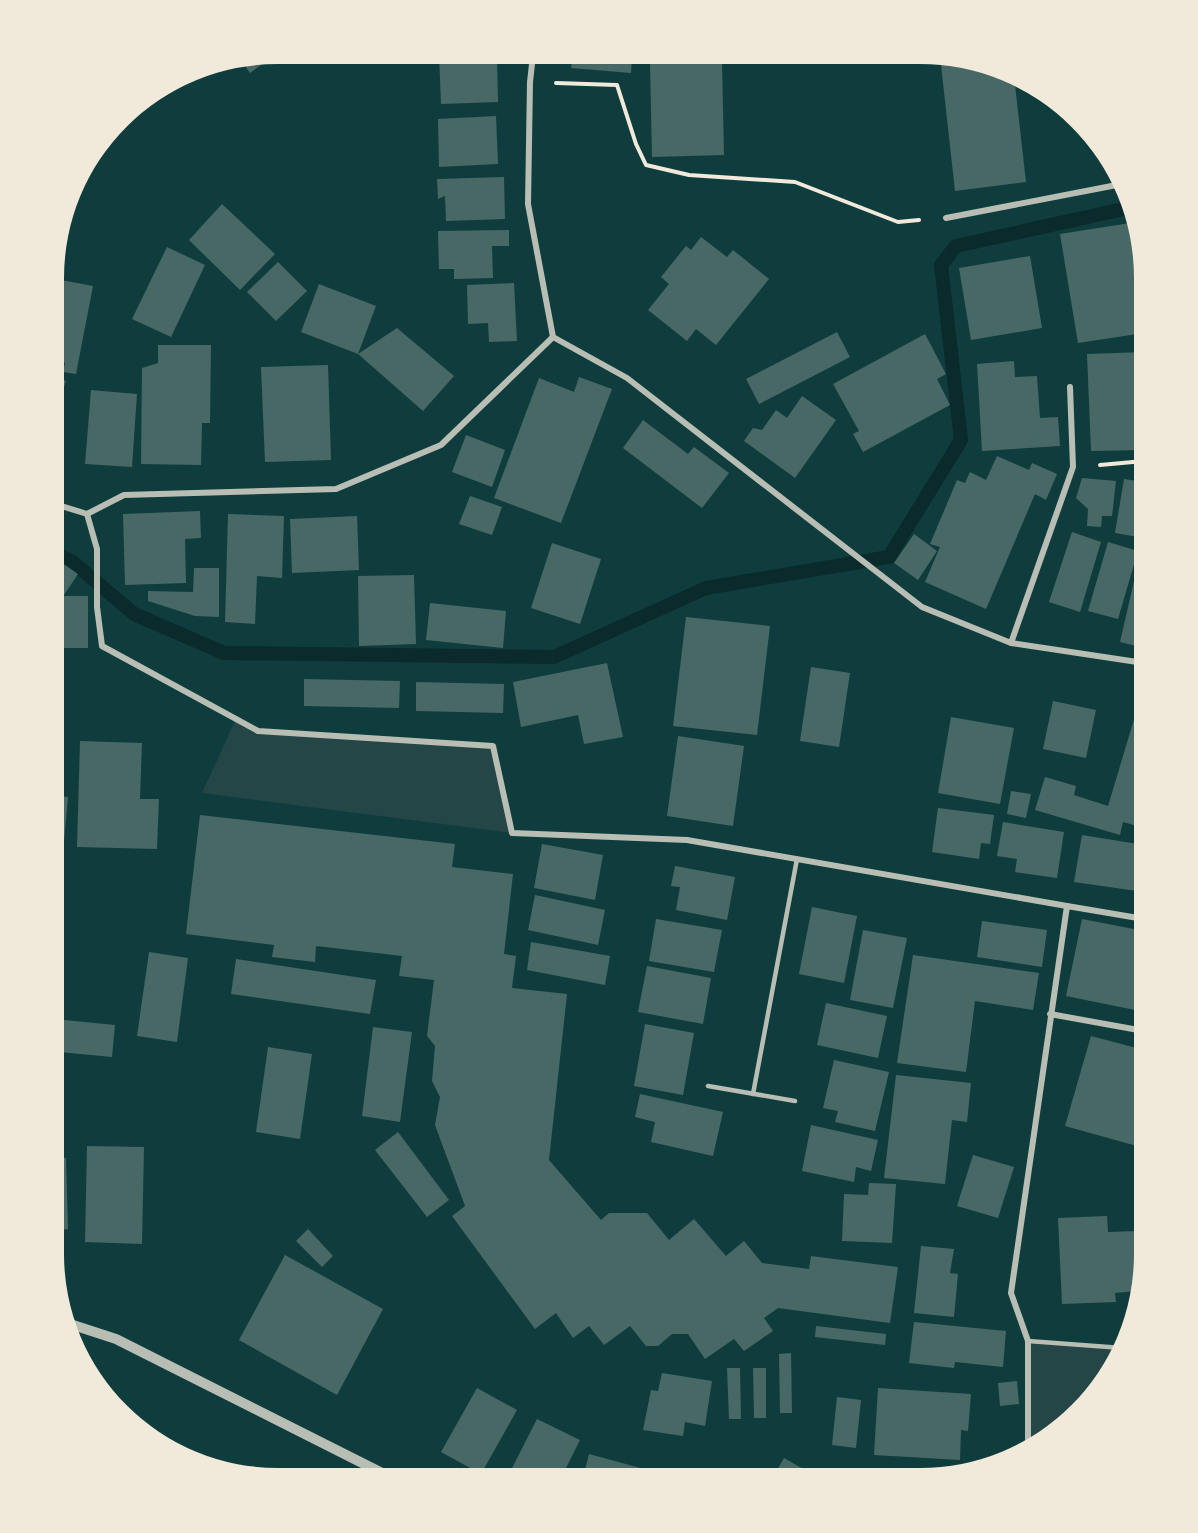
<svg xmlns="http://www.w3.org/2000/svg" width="1198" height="1533" font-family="Roboto,sans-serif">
  <rect width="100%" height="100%" fill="#0f3d3e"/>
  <!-- green -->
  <g fill="#244646">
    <polygon points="236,719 258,731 493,746 512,833 202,793"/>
    <path d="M1028 1341 1122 1348C1097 1398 1074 1419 1028 1450Z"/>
  </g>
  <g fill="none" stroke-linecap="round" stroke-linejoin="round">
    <!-- stream -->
    <polyline stroke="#0a2a2b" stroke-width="14" points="55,553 73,562 134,614 224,653 554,657 706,588 889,557 961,440 941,265 956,246 1128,208"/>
  </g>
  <!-- building -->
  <g fill="#486865">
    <polygon points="276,54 250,73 241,60 256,58"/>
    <polygon points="439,54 467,55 467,58 497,57 498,102 441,104"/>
    <polygon points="573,55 632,55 631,73 571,68"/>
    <polygon points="940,56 949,56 1006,71 1014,76 1026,182 955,191"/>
    <polygon points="722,62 724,155 652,157 650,64"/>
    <polygon points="496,116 498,164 439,167 438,119"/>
    <polygon points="504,177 505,219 446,221 445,196 438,199 437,179"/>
    <polygon points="222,204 275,254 240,290 189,240"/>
    <polygon points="1130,223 1144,278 1144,333 1078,343 1060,234"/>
    <polygon points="509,230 509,246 492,246 493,278 454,279 454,269 439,269 438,231"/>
    <polygon points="701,237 727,257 733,250 769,279 716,345 696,329 687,341 648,310 669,284 661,277 686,246 691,250"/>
    <polygon points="167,247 205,265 171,337 132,319"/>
    <polygon points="1030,256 1042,328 971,340 959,268"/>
    <polygon points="278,262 307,291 276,321 247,292"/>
    <polygon points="56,279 93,286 76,374 63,372 65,363 56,361"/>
    <polygon points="514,283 517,341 489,342 488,323 468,324 467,285"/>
    <polygon points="319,284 376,306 358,354 301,332"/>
    <polygon points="397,328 454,376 423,411 358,354"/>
    <polygon points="837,332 850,357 759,404 746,379"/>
    <polygon points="925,334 946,374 937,379 950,405 863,452 853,434 859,431 833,384"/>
    <polygon points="158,345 211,345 210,423 202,423 201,465 141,464 142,368 158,363"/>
    <polygon points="1144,352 1144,450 1091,451 1087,354"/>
    <polygon points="1014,361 1015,377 1037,376 1040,418 1058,417 1060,446 982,451 977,364"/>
    <polygon points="328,365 331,460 265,462 261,367"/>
    <polygon points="56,377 66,381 56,410"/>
    <polygon points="579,377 612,389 561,523 494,498 539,378 574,392"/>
    <polygon points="91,390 137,394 132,467 85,464"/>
    <polygon points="802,396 836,420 795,478 744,441 753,428 762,430 776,410 787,418"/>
    <polygon points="643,420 688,454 694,447 729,473 702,508 623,448"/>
    <polygon points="466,435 505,450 492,487 452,472"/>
    <polygon points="997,456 1029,470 1032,463 1057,474 1046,500 1035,494 986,609 925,582 940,547 930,544 957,480 965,483 970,472 986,480"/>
    <polygon points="1082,478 1116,481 1112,516 1102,516 1101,527 1087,526 1088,509 1076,498"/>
    <polygon points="1124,479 1144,482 1144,538 1115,533"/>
    <polygon points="470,496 502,507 492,535 459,524"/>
    <polygon points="200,511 201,538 185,539 186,583 125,585 123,514"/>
    <polygon points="228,514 284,516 282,578 257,576 255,624 225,622"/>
    <polygon points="357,516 359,570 292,573 290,519"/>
    <polygon points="1072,532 1101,542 1080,612 1049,602"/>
    <polygon points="914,534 937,551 918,580 894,563"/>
    <polygon points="1108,542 1138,551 1118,619 1088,611"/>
    <polygon points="1143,542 1144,542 1144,648 1120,642"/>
    <polygon points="552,543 601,559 580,624 531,608"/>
    <polygon points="55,558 78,574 64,595 55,589"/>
    <polygon points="194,568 219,568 219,617 195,616 148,601 148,591 193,592"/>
    <polygon points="414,575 416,644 359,646 358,576"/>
    <rect x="55" y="596" width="33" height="52"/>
    <polygon points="430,603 506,611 503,648 426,640"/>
    <polygon points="686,617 770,626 757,735 673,726"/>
    <polygon points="607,663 623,737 584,744 578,715 521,727 513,682"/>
    <polygon points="811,667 850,673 839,747 800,741"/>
    <polygon points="304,679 400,681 399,708 304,706"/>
    <polygon points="416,682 504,684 503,713 416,711"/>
    <polygon points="1144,686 1144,828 1123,822 1120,835 1035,810 1045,777 1076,786 1074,795 1108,806"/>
    <polygon points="1053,701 1096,710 1086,758 1043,749"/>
    <polygon points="951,717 1014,728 1000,804 938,793"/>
    <polygon points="678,736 744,746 733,826 667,816"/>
    <polygon points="80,741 142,743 140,799 159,799 157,849 77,847"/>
    <polygon points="1011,791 1031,794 1026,818 1007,814"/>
    <polygon points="55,796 68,797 61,875 55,875"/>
    <polygon points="938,808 994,815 990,844 981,843 979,859 932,852"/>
    <polygon points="200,815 455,844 452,867 513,874 504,954 516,956 512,988 567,994 549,1160 601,1220 609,1213 647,1213 669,1240 694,1219 726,1256 744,1241 762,1263 809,1269 811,1256 898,1267 890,1323 778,1308 764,1318 773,1331 744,1351 734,1339 705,1359 688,1334 672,1334 658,1346 646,1346 630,1326 604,1345 589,1326 573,1338 556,1313 535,1329 452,1216 465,1206 435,1125 440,1097 432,1081 435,1046 427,1036 434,980 399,976 402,956 316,946 315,962 272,957 274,945 186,934"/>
    <polygon points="1003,822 1064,832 1057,878 1015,872 1017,859 997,856"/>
    <polygon points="1082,835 1144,845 1144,892 1074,882"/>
    <polygon points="542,844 603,855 595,900 534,888"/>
    <polygon points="675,866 735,877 727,920 676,910 680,887 671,886"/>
    <polygon points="535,895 605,910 598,945 528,930"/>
    <polygon points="812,907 857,916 844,983 799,974"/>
    <polygon points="656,919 722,930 714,972 649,961"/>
    <polygon points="1082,919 1144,931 1144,968 1135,1010 1066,996"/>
    <polygon points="982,921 1047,930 1042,967 977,957"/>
    <polygon points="863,930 907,938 893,1008 850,1000"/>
    <polygon points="531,942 610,956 605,985 527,970"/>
    <polygon points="149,952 188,958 177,1042 137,1036"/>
    <polygon points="913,955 1039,973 1033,1010 975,1001 966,1072 897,1063"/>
    <polygon points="236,959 376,980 370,1014 231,994"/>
    <polygon points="647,966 711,978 703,1024 638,1012"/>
    <polygon points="826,1003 887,1016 878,1058 817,1045"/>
    <polygon points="54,1019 115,1025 112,1057 59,1052 59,1047 54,1047"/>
    <polygon points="645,1024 694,1033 683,1095 634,1086"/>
    <polygon points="373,1027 412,1032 400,1122 362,1116"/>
    <polygon points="1091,1036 1144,1050 1144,1148 1065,1126"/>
    <polygon points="268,1047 312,1054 300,1139 256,1132"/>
    <polygon points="834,1060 889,1072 875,1131 835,1122 838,1111 823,1108"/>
    <polygon points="896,1075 971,1083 967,1122 952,1120 945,1184 884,1178"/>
    <polygon points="640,1094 723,1112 713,1156 651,1142 655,1122 635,1117"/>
    <polygon points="811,1125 878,1140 871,1171 856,1167 854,1182 802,1171"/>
    <polygon points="398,1132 449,1200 427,1217 375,1150"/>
    <polygon points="87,1146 144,1147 142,1244 85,1242"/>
    <polygon points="973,1155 1014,1167 998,1218 957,1206"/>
    <polygon points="54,1157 66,1158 68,1229 54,1231"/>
    <polygon points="869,1183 896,1184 892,1243 842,1241 844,1194 868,1195"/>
    <polygon points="1137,1215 1144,1215 1143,1270 1137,1302 1136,1291 1115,1293 1116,1302 1062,1304 1058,1218 1107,1216 1108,1232 1137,1231"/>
    <polygon points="308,1229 333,1256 322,1267 296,1241"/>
    <polygon points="921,1246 954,1249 950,1273 958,1274 954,1317 914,1313"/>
    <polygon points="285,1255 383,1309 337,1395 239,1340"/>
    <polygon points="914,1322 1006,1331 1003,1367 955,1362 954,1368 909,1363"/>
    <polygon points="816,1326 886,1334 885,1345 815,1337"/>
    <polygon points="791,1353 792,1413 780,1413 779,1354"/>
    <polygon points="727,1368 740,1368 741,1419 729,1419"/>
    <polygon points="753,1368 766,1368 766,1418 754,1418"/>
    <polygon points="662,1373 712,1381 705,1426 685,1422 683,1436 643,1430 651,1390 658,1391"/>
    <polygon points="1017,1381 1019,1404 1000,1406 998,1383"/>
    <polygon points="477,1388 517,1410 481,1474 441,1452"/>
    <polygon points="878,1388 971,1394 968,1431 961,1430 960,1460 874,1455"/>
    <polygon points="837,1397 861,1400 856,1448 832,1445"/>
    <polygon points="537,1419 580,1440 561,1478 507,1478"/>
    <polygon points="589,1454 655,1472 654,1478 583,1478"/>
    <polygon points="784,1458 821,1479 772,1479"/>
  </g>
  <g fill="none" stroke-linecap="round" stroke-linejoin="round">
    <!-- path -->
    <g stroke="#f1e9da" stroke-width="4">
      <polyline points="556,83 617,85 636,144 646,165 689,175 795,182 898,222 919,220"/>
      <polyline points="1100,465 1144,461"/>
    </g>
    <!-- service -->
    <g stroke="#b8beb3" stroke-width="4.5">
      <polyline points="708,1086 795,1101"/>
      <polyline points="753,1094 797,859"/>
      <polyline points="1028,1341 1122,1348"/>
    </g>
    <!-- minor -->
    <g stroke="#b8beb3" stroke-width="6">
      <polyline points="533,55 530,82 528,204 553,337"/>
      <polyline points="946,218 1122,184"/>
      <polyline points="553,337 627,378 922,607 1011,643 1144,663"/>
      <polyline points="55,504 87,514 124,495 336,489 441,445 553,337"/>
      <polyline points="87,514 97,549 97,607 102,646 258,731 493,746 512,833 687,840 1067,906"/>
      <polyline points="1011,643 1073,467 1070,387"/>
      <polyline points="1050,1014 1144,1031"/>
      <polyline points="1028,1450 1028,1341 1011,1293 1067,906 1144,919"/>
    </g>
    <!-- tertiary -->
    <polyline stroke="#b8beb3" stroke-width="10" points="70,1324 116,1339 392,1478"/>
  </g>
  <!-- crop -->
  <path d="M0 0H1198V1533H0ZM278 64H920A214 214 0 0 1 1134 278V1254A214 214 0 0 1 920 1468H278A214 214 0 0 1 64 1254V278A214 214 0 0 1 278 64Z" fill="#f1e9da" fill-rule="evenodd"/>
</svg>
